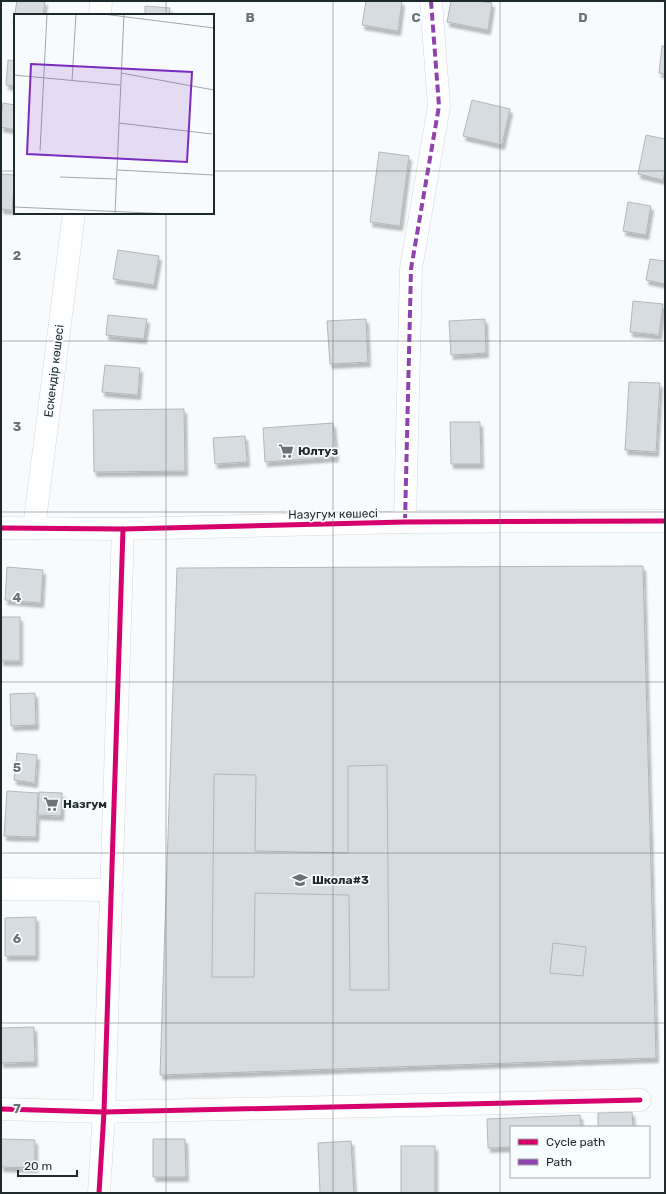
<svg xmlns="http://www.w3.org/2000/svg" width="666" height="1194" font-family="Rubik,sans-serif">
  <defs>
    <filter id="shadow"><feDropShadow dx="2.5" dy="4.5" stdDeviation="1" flood-color="#0004"/></filter>
  </defs>
  <rect width="100%" height="100%" fill="#f8fbfd"/>
  <!-- building -->
  <g fill="#d6dcdf" stroke="#b2b8ba" filter="url(#shadow)">
    <polygon points="17,1 45,1 43,15 15,15 15,24 13,23"/>
    <polygon points="366,1 402,1 398,31 362,25"/>
    <polygon points="451,1 480,1 492,3 488,30 447,22"/>
    <polygon points="145,6 170,8 169,15 145,15"/>
    <polygon points="662,46 665,46 665,74 659,73"/>
    <polygon points="8,60 15,61 15,86 6,85"/>
    <polygon points="472,100 510,109 502,145 463,136"/>
    <polygon points="3,103 15,105 15,130 1,127 1,116"/>
    <polygon points="646,135 665,139 665,171 663,180 638,174"/>
    <polygon points="379,152 409,156 400,226 370,222"/>
    <polygon points="1,174 15,175 12,210 1,209"/>
    <polygon points="628,202 651,206 646,235 623,231"/>
    <polygon points="118,250 159,256 154,285 113,279"/>
    <polygon points="650,259 665,261 665,284 646,280"/>
    <polygon points="633,301 663,304 659,335 630,332"/>
    <polygon points="108,315 147,319 144,339 106,335"/>
    <polygon points="366,319 368,362 330,364 327,321"/>
    <polygon points="485,319 486,353 451,355 449,321"/>
    <polygon points="105,365 140,368 138,395 102,392"/>
    <polygon points="629,382 660,383 656,452 625,450"/>
    <polygon points="184,409 185,471 94,472 93,410"/>
    <polygon points="450,422 480,422 481,464 451,464"/>
    <polygon points="333,423 336,457 265,462 263,428"/>
    <polygon points="245,436 247,462 215,464 213,438"/>
    <polygon points="643,566 656,1058 160,1075 177,568"/>
    <polygon points="7,567 43,570 41,603 5,600"/>
    <rect x="1" y="617" width="19" height="44"/>
    <polygon points="35,693 36,725 11,726 10,694"/>
    <polygon points="17,753 37,755 35,783 14,780"/>
    <polygon points="387,765 389,990 350,990 349,895 255,893 254,977 212,977 214,774 256,775 255,851 348,853 348,766"/>
    <polygon points="7,791 38,793 36,837 4,836"/>
    <polygon points="39,792 62,793 61,816 38,815"/>
    <polygon points="36,917 36,956 5,956 5,918"/>
    <polygon points="553,943 586,947 583,976 550,973"/>
    <polygon points="34,1027 35,1062 1,1063 1,1028"/>
    <polygon points="632,1112 633,1127 598,1127 598,1113"/>
    <polygon points="580,1115 581,1127 511,1127 511,1147 488,1148 487,1119"/>
    <polygon points="1,1139 35,1140 35,1168 1,1167"/>
    <polygon points="153,1139 185,1139 186,1177 153,1177"/>
    <polygon points="351,1141 354,1193 320,1193 318,1143"/>
    <rect x="401" y="1146" width="34" height="47"/>
  </g>
  <g fill="none" stroke-linecap="round" stroke-linejoin="round">
    <!-- street casing -->
    <g stroke="#d2d9dd" stroke-width="23">
      <g id="street">
        <polyline points="100,15 101,1"/>
        <polyline points="405,522 411,269 439,106 431,1"/>
        <polyline points="34,528 74,213"/>
        <polyline points="1,889 112,890"/>
        <polyline points="1,1109 104,1112 640,1100"/>
        <polyline points="99,1193 104,1112 123,529"/>
      </g>
    </g>
    <!-- secondary casing -->
    <g stroke="#d2d9dd" stroke-width="23">
      <polyline id="secondary" points="1,528 123,529 405,522 665,521"/>
    </g>
    <!-- street -->
    <use href="#street" stroke="#fefeff" stroke-width="22"/>
    <!-- secondary -->
    <use href="#secondary" stroke="#fefeff" stroke-width="22"/>
    <!-- quiet -->
    <polyline stroke="#8e44ad" stroke-width="4" stroke-dasharray="8 4" stroke-linecap="butt" points="405,522 411,269 439,106 431,1"/>
    <!-- cycleway casing -->
    <g stroke="#f7fcfe" stroke-width="8">
      <g id="cycleway">
        <polyline points="1,528 123,529 405,522 665,521"/>
        <polyline points="1,1109 104,1112 640,1100"/>
        <polyline points="99,1193 104,1112 123,529"/>
      </g>
    </g>
    <!-- cycleway -->
    <use href="#cycleway" stroke="#d6006c" stroke-width="5"/>
  </g>
  <!-- grid -->
  <path fill="none" stroke="#6a7275" stroke-width="1" stroke-opacity="0.55" d="M166 1V15M333 1V1193M500 1V1193M1 171H15M213 171H665M166 213V1193M1 341H665M1 512H665M1 682H665M1 853H665M1 1023H665"/>
  <!-- icons -->
  <defs>
    <g id="supermarket-bare" transform="scale(1.2)"><path d="M-6-5.5h2.5l.6 2H6L4.5 2H-2.5L-4.4-4H-6ZM-1.5 3.2a1.3 1.3 0 1 0 .1 0ZM3 3.2a1.3 1.3 0 1 0 .1 0Z" fill="#6a7275" stroke="#f7fcfe" stroke-width="2.5" paint-order="stroke"/></g>
    <g id="school-bare" transform="scale(1.2)"><path d="M0-5L7-2L0 1L-7-2ZM-4 1L0 2.5L4 1V4Q0 6-4 4Z" fill="#6a7275" stroke="#f7fcfe" stroke-width="2.5" paint-order="stroke"/></g>
  </defs>
  <g fill-rule="evenodd">
    <use href="#supermarket-bare" x="286" y="451"/>
    <use href="#supermarket-bare" x="51" y="804"/>
    <use href="#school-bare" x="300" y="880"/>
  </g>
  <g text-anchor="middle" dominant-baseline="central" stroke-width="3.5" stroke-linejoin="round" paint-order="stroke">
    <!-- street labels -->
    <g font-size="12" fill="#1e292c" stroke="#f7fcfe">
      <text transform="translate(54 371) rotate(-83)">Ескендір көшесі</text>
      <text transform="translate(333 514) rotate(-1)">Назугум көшесі</text>
    </g>
    <!-- poi labels -->
    <g font-size="12" font-weight="bold" fill="#1e292c" stroke="#f7fcfe" text-anchor="start">
      <text x="298" y="451">Юлтуз</text>
      <text x="63" y="804">Назгум</text>
      <text x="312" y="880">Школа#3</text>
    </g>
  </g>
  <!-- overview -->
  <g transform="translate(14 14)">
    <rect width="200" height="200" fill="#f8fbfd"/>
    <path fill="none" stroke="#a1a7a9" stroke-width="1" d="M89 0 200 14M107 59 200 76M0 61 106 71M58 67 62 0M105 109 198 120M26 137 33 0M103 156 200 161M46 163 102 165M0 193 158 200M101 199 110 0"/>
    <path fill="#7b2cbf" fill-opacity="0.15" stroke="#7b2cbf" stroke-width="2" d="M17 50 178 58 173 148 13 140Z"/>
    <rect width="200" height="200" fill="none" stroke="#1e292c" stroke-width="2"/>
  </g>
  <g font-size="13" text-anchor="middle" font-weight="bold" fill="#6a7275" stroke="#f7fcfe" stroke-width="3.5" stroke-linejoin="round" paint-order="stroke">
    <text x="250" y="22">B</text>
    <text x="416" y="22">C</text>
    <text x="583" y="22">D</text>
    <text x="17" y="260">2</text>
    <text x="17" y="431">3</text>
    <text x="17" y="602">4</text>
    <text x="17" y="772">5</text>
    <text x="17" y="943">6</text>
    <text x="17" y="1113">7</text>
  </g>
  <!-- border -->
  <rect width="666" height="1194" fill="none" stroke="#1e292c" stroke-width="4"/>
  <!-- legend -->
  <rect x="510" y="1126" width="140" height="52" fill="#f7fcfe" stroke="#a0a8aa"/>
  <rect x="518" y="1139" width="20" height="6" fill="#d6006c" stroke="#a0a8aa"/>
  <text x="546" y="1146" font-size="12" fill="#1e292c">Cycle path</text>
  <rect x="518" y="1159" width="20" height="6" fill="#8e44ad" stroke="#a0a8aa"/>
  <text x="546" y="1166" font-size="12" fill="#1e292c">Path</text>
  <!-- scale -->
  <path d="M18 1170v6h59v-6" fill="none" stroke="#1e292c" stroke-width="2"/>
  <text x="24" y="1170" font-size="12" fill="#1e292c" stroke="#f7fcfe" stroke-width="3" paint-order="stroke">20 m</text>
</svg>
